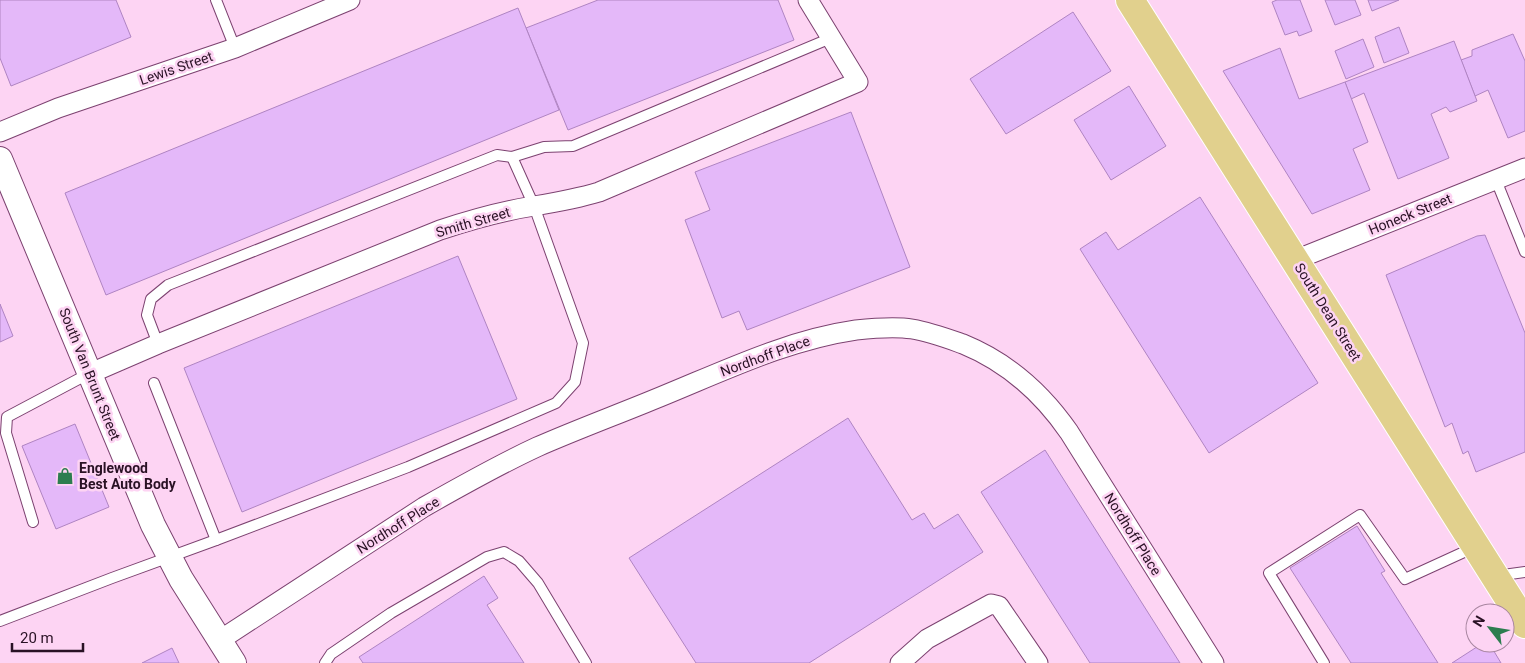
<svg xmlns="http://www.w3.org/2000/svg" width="1525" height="663" font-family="Roboto,sans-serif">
  <rect width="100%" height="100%" fill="#fdd4f3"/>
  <!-- building -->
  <g fill="#e4b8f9" stroke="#af84c2">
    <polygon points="0,0 116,0 131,37 11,86 0,58"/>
    <polygon points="598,0 778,0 794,40 568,130 526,28"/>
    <polygon points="1277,0 1300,0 1312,31 1299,36 1297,31 1285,35 1272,2"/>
    <polygon points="1325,0 1355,0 1361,15 1335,25"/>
    <polygon points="1368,0 1399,0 1372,11"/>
    <polygon points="518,8 559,110 106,295 65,193"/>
    <polygon points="1073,12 1111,71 1006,134 970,79"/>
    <polygon points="1399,27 1409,53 1384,63 1375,37"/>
    <polygon points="1513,34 1525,61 1525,131 1508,138 1488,90 1475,96 1461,60 1472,56 1472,50"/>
    <polygon points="1363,39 1374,67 1346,79 1335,51"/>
    <polygon points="1454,41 1477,101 1450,112 1446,107 1431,114 1449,158 1398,179 1364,93 1351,99 1345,82"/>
    <polygon points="1280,48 1299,99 1345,82 1368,142 1353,149 1370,190 1312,214 1223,71"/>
    <polygon points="1129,86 1166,146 1111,180 1074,120"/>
    <polygon points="851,112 910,267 747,330 739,311 722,318 685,220 710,210 695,172"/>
    <polygon points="1200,197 1318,383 1209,453 1080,249 1106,232 1118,250"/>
    <polygon points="1485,235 1525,333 1525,452 1476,472 1468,451 1463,454 1452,423 1445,427 1386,275 1477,236"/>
    <polygon points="458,256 517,399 242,512 184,368"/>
    <polygon points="0,304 13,336 0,342"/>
    <polygon points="848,418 912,520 924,513 934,529 958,514 983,552 809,663 696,663 629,558"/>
    <polygon points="75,424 109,507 56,529 22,446"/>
    <polygon points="1045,450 1180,663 1090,663 981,492"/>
    <polygon points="1357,526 1385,571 1381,573 1438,663 1351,663 1290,568"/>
    <polygon points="484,576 498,598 487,605 524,663 363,663 359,657"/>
    <polygon points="1483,643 1489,643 1501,663 1452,663"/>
    <polygon points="172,648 179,663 142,663"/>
  </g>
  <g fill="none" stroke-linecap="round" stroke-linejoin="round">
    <!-- service casing -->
    <g stroke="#7c4270" stroke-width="12">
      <g id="service">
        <polyline points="216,0 235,48"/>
        <polyline points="1496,180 1525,252"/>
        <polyline points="158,344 147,315 151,299 168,285 497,155 512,157 544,147 573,146 831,38"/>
        <polyline points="154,383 216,540"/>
        <polyline points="33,522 6,433 7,417 90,373"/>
        <polyline points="1496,576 1525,572"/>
        <polyline points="0,621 112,578 216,540 408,467 556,403 575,382 583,343 534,206 512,157"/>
        <polyline points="325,663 331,654 391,613 487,557 504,552 519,561 538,583 586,663"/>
        <polyline points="1324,663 1269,573 1360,515 1405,579 1475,547"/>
      </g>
    </g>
    <!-- minor casing -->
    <g stroke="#7c4270" stroke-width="21">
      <g id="minor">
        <polyline points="0,132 58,108 235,48 350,0"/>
        <polyline points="1295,260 1525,168"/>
        <path d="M91 373 158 344 440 230C470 220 502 211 534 206 558 202 576 199 599 192L858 82 808 0"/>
        <path d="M220 640 424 507C461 486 498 465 537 447 578 429 619 414 660 397 724 371 787 340 856 330 874 328 894 326 912 329 930 332 946 338 963 344 1007 362 1042 393 1069 432L1214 663"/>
        <polyline points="900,663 927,639 991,604 999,606 1038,663"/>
      </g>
    </g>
    <!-- tertiary casing -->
    <g stroke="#7c4270" stroke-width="26">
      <polyline id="tertiary" points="0,159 153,525 181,579 234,663"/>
    </g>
    <!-- primary casing -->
    <g stroke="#fff" stroke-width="30">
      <polyline id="primary" points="1130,0 1525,624"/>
    </g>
    <!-- service -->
    <use href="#service" stroke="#fff" stroke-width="10"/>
    <!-- minor -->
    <use href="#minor" stroke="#fff" stroke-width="19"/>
    <!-- tertiary -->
    <use href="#tertiary" stroke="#fff" stroke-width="24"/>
    <!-- primary -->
    <use href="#primary" stroke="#e1d08d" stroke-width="28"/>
  </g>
  <!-- icons -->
  <defs>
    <g id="shop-bare" transform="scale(1.35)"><path d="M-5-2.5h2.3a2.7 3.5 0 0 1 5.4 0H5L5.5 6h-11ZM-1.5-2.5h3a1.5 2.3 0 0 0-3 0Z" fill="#2c7d4f" stroke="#fdd4f3" stroke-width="2.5" paint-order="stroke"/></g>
  </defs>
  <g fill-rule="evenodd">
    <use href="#shop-bare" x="65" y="476"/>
  </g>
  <g text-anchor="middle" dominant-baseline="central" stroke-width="5" stroke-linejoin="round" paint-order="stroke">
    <!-- street labels -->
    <g font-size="14" fill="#291124" stroke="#fdd4f3">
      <text transform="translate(176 68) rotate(-19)">Lewis Street</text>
      <text transform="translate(1410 214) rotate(-22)">Honeck Street</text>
      <text transform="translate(473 222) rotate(-16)">Smith Street</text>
      <text transform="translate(1328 312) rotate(58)">South Dean Street</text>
      <text transform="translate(765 356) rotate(-20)">Nordhoff Place</text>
      <text transform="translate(90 374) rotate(68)">South Van Brunt Street</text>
      <text transform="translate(398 525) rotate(-32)">Nordhoff Place</text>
      <text transform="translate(1133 534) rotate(58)">Nordhoff Place</text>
    </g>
    <!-- poi labels -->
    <g font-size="14" font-weight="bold" fill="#291124" stroke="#fdd4f3" text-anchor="start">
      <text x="79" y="468">Englewood<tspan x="79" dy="16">Best Auto Body</tspan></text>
    </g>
  </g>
  <!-- north arrow -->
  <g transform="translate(1490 628) rotate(301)"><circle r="24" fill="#fdd4f3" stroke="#a886a0"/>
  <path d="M0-4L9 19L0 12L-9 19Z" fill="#2c7d4f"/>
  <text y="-8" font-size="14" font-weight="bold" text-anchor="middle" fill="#291124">N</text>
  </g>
  <!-- scale -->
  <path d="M12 643v8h71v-8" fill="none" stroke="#291124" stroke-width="2.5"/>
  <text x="20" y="643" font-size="15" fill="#291124" stroke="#fdd4f3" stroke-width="4" paint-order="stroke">20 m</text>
</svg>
